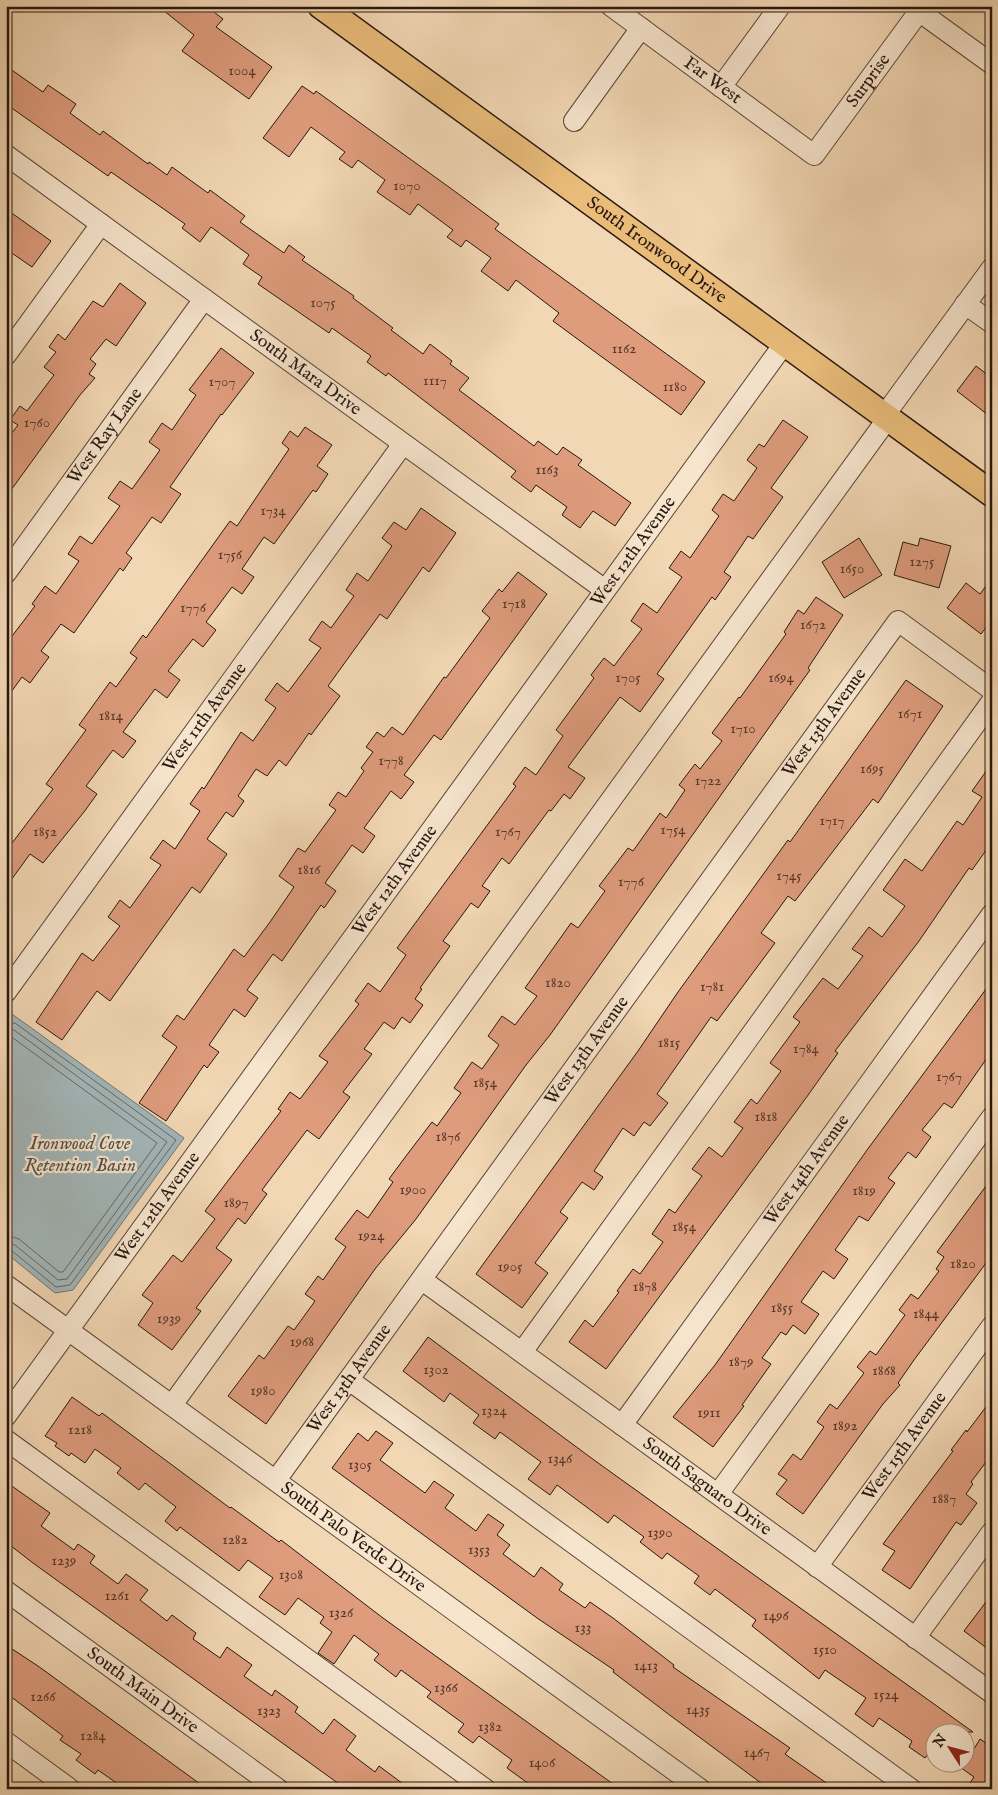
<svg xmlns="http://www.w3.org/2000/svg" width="998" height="1795" font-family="'IM FELL English',serif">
  <rect width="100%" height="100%" fill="#f2d7b4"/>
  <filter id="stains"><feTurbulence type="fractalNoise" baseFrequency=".004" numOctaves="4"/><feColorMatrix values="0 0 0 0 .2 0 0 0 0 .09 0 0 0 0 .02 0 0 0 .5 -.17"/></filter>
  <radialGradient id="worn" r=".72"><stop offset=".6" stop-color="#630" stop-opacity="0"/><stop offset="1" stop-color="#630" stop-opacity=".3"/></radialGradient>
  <!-- water -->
  <polygon fill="#a2b6b9" stroke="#717675" points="12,1014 184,1138 73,1290 55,1293 6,1253 6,1022"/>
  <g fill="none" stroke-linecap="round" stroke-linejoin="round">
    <!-- shore -->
    <g stroke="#656664" stroke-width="1">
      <polyline points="6,1024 15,1023 176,1140 70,1285 56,1287 11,1250 6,1249"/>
      <polyline points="6,1030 14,1030 167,1142 67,1279 58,1280 15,1245 6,1243"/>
      <polyline points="6,1038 13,1038 157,1143 63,1272 59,1272 19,1239 6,1235"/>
    </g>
  </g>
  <!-- building -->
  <g fill="#de9c7d" stroke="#28170e">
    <polygon points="158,6 206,6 223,19 216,27 272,67 249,99 182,51 194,35"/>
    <polygon points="6,66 43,92 48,85 76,104 70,113 100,135 103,131 148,164 149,162 167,175 172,167 208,193 210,190 245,216 240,222 284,253 289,245 305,257 302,260 354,296 353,298 393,328 391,330 423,354 430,344 452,361 450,364 469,378 459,390 534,446 538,441 557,455 563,447 582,460 578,465 631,503 615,526 593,511 580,528 562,515 567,507 536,485 531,492 511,477 516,471 388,373 386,376 367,362 371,356 332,328 329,333 258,284 262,277 243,264 249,255 211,227 200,242 182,228 185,224 111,172 108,176 6,104"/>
    <polygon points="302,86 314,94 316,91 453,190 499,224 495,229 705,382 681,415 553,321 559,313 516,280 508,291 481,271 491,258 466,240 461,247 447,237 453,230 418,204 410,215 377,192 385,180 358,160 352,168 339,159 345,152 311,127 289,157 263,138"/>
    <polygon points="6,209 51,241 32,267 6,249"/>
    <polygon points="120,283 146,303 116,346 106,339 90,359 96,364 89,374 95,378 80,395 6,497 6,441 18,425 10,420 20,406 27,411 54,375 44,367 56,352 49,347 58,334 65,340 93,301 103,307"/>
    <polygon points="221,348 254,373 222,415 221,414 170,487 181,494 161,523 152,517 126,553 132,558 123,571 120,568 74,633 61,624 41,651 49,657 30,683 22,677 6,699 6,644 35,606 32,604 45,586 56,594 79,561 68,554 80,536 92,544 120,506 108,498 120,481 132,489 160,450 149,442 162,423 172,430 196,395 189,390"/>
    <polygon points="976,366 992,378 992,418 957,391"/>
    <polygon points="783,420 808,437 771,488 783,497 753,539 748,536 724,572 731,577 715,600 712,597 657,674 664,679 640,712 620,697 568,767 585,778 570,799 564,794 551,811 549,810 509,864 502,858 482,886 490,891 478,908 471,903 443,941 450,946 420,988 422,989 415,999 423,1005 410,1023 402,1017 394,1029 384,1022 364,1049 372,1054 343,1092 350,1097 319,1139 307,1130 262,1190 267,1194 245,1224 238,1218 216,1248 232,1260 196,1308 201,1311 172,1350 138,1325 153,1303 142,1295 173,1255 182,1262 215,1219 205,1211 281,1111 278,1109 290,1092 300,1099 328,1062 319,1056 359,1004 355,1001 368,983 380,992 406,955 397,948 516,786 513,784 525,767 536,775 563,736 556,730 594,678 591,675 604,658 614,666 642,629 631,621 643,603 657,613 682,577 669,568 681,551 690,558 719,516 712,510 723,494 734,501 757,468 747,460 759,444 764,447"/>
    <polygon points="305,427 332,445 317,466 328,474 316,492 313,490 274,544 264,537 242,569 254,577 242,594 232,587 206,622 216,630 203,647 193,639 168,671 180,680 167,698 155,689 123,732 136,741 123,758 113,750 86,786 97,794 84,812 43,863 30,854 6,887 6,851 53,789 46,784 86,730 79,725 110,682 116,687 137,658 130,653 143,635 146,638 230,521 237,526 289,449 282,443 290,431 298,437"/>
    <polygon points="421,508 456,533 429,572 423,567 387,619 380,614 328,686 340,696 311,735 309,733 286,766 279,760 267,776 256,769 238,796 244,801 233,817 226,812 207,839 227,854 200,893 192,887 110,1001 97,991 62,1040 36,1022 82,953 93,961 120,926 108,917 120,900 130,908 161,865 150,858 163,840 175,849 200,811 190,804 202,787 204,789 241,732 253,741 276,708 265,700 277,683 288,692 321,648 309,640 322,621 331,628 354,596 346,590 357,573 368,581 392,546 382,538 394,522 406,530"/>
    <polygon points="859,538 882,575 844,598 822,562"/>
    <polygon points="920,538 951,546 939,588 894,575 903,542 918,546"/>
    <polygon points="518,572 547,594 441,740 434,735 404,775 414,782 401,799 391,791 364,828 375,836 363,853 352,845 325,883 336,891 324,908 321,905 282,961 273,954 247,990 258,998 245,1017 234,1009 209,1045 219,1052 207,1068 204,1065 166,1121 139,1103 177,1047 162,1036 177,1015 184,1020 234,949 244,957 270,922 294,887 279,876 298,848 305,852 336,810 329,805 338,792 346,797 364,771 361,768 373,752 366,747 377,732 384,737 392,727 403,735 444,677 446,678 490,618 482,611 499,589 502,592"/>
    <polygon points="992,578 992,620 981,634 947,608 966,583 980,594"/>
    <polygon points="816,597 843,615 808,668 810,670 550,1035 526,1065 416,1219 375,1269 266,1424 228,1396 259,1355 264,1359 288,1326 294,1330 315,1301 305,1294 318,1276 323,1280 346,1247 335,1239 357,1210 368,1218 393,1182 389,1179 406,1156 432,1122 437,1126 461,1093 454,1088 472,1062 482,1069 499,1045 488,1036 502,1016 515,1025 537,996 525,988 571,923 578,928 605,891 599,886 628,848 633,851 660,813 666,818 685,790 679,785 695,764 700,769 722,741 712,733 739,697 740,698 786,634 784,632 798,610 804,614"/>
    <polygon points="906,680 943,706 878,803 873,799 795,901 788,896 761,933 775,943 717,1021 711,1017 657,1094 668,1103 650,1126 644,1122 634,1136 623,1128 594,1171 603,1177 594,1190 582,1182 560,1212 568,1218 535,1263 548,1273 522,1308 476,1274 638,1051 678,992 788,840 790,842"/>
    <polygon points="992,763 992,842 972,870 969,868 919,941 835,1051 838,1053 806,1098 606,1369 569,1342 585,1320 593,1327 619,1292 617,1291 633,1269 640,1274 663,1242 652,1234 669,1209 675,1213 702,1176 692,1169 709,1147 722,1157 743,1128 734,1122 751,1099 757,1104 781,1071 770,1063 800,1022 793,1017 823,978 838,989 863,956 852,949 869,927 882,937 905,906 883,890 905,859 922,871 957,821 963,825 982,797 972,791"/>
    <polygon points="992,981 992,1051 952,1108 944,1103 922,1130 931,1137 916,1158 908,1152 888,1178 895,1183 868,1221 859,1216 835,1250 848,1259 834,1279 823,1271 801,1302 819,1314 805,1334 793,1325 786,1335 781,1332 762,1358 771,1364 742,1405 744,1406 713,1447 673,1417 715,1365 867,1150"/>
    <polygon points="992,1178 992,1255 914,1360 898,1383 900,1385 883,1404 803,1514 776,1494 787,1480 778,1474 793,1454 801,1460 824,1427 817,1422 830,1404 837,1409 864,1373 857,1367 870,1351 876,1355 905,1315 899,1310 911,1294 918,1299 939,1271 936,1269 944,1257 937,1252"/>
    <polygon points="428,1337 594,1460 973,1732 936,1732 936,1744 925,1758 909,1747 912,1741 879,1718 873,1727 855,1714 866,1698 825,1670 819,1679 752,1626 756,1620 715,1589 710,1595 694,1583 699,1576 667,1553 662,1559 640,1542 644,1537 614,1515 608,1523 557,1485 550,1495 528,1479 541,1462 500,1432 495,1439 473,1423 479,1415 450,1393 444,1402 403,1371"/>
    <polygon points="72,1397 99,1416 102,1413 230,1508 231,1507 279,1542 281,1540 383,1618 620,1789 536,1789 507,1768 512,1760 479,1736 473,1743 458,1732 464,1724 427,1697 431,1692 401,1670 396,1677 374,1660 379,1654 354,1635 334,1664 318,1653 332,1632 320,1623 324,1617 298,1598 285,1615 259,1597 273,1578 248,1560 239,1571 180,1527 177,1531 165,1521 176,1507 145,1483 139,1490 117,1473 121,1468 95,1449 85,1463 71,1453 69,1456 55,1446 57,1443 45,1436"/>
    <polygon points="992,1399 992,1454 971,1482 973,1484 966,1494 977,1503 961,1525 956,1522 910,1589 882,1570 895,1551 883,1544 953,1451 951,1450 966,1430 967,1432"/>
    <polygon points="376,1431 393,1443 380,1460 425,1493 434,1481 454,1495 445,1508 476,1531 488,1514 504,1525 497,1535 510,1545 503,1554 534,1577 541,1567 563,1584 559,1590 585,1608 590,1602 613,1618 674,1665 673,1667 790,1748 785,1754 835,1789 769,1789 667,1713 613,1672 614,1670 537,1618 332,1468 358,1433 368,1441"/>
    <polygon points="6,1482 50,1513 41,1526 74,1550 78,1544 95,1556 90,1563 118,1584 126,1574 148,1590 140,1600 167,1621 172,1615 196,1633 193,1639 220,1658 227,1647 252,1665 244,1676 272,1696 275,1690 298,1707 295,1712 323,1734 334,1719 356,1736 346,1750 375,1772 379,1766 410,1789 346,1789 33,1563 6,1542"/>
    <polygon points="992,1594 992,1652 964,1631"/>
    <polygon points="6,1645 38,1666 207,1789 125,1789 98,1770 95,1774 76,1760 81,1754 60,1740 63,1736 6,1693"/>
    <polygon points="980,1739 992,1747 992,1789 966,1789 974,1777 960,1767 966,1762"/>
  </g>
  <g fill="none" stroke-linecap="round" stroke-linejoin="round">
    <!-- minor casing -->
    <g stroke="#5a4738" stroke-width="22">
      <g id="minor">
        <path id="s1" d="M611 6 814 155 923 6"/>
        <polyline points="920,12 992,64"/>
        <polyline points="721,87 780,6"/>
        <polyline points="574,121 641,28"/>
        <path id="s2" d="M6 155 605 590"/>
        <polyline points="965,304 992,323"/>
        <polyline points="6,355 101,224"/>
        <polyline points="884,416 992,268"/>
        <path id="s3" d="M6 573 204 299"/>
        <path id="s4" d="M6 992 403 444"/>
        <path id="s5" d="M422 1280 992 1693"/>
        <path id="s6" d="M6 1285 700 1789"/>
        <polyline points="522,1352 992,701"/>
        <polyline points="349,1380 911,1789"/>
        <polyline points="172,1405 888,418"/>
        <path id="s7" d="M6 1416 784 344"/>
        <path id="s8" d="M622 1425 992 914"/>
        <polyline points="6,1440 485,1789"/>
        <path id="s9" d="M276 1480 898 621 992 690"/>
        <polyline points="718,1494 992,1117"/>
        <path id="s10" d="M817 1567 992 1326"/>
        <path id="s11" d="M6 1591 278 1789"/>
        <polyline points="915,1638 992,1532"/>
        <polyline points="6,1742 70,1789"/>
      </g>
    </g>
    <!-- major casing -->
    <g stroke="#28170e" stroke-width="28">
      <g id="major">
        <path id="s12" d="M321 6 992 494"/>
      </g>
    </g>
    <!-- minor -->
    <use href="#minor" stroke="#f7e5ce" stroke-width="20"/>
    <!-- major -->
    <use href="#major" stroke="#e9bc7a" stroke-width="25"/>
  </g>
  <g text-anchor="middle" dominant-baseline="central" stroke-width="4.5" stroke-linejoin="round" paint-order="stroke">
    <!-- number labels -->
    <g font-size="15" fill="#56382a">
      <text x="242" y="70">1004</text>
      <text x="407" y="185">1070</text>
      <text x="323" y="302">1075</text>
      <text x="624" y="348">1162</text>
      <text x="435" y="380">1117</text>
      <text x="222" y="381">1707</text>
      <text x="675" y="386">1180</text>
      <text x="37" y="422">1760</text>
      <text x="547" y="469">1163</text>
      <text x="273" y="510">1734</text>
      <text x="230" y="554">1756</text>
      <text x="922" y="561">1275</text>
      <text x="852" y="568">1650</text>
      <text x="514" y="603">1718</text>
      <text x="193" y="607">1776</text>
      <text x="813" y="624">1672</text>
      <text x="628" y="677">1705</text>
      <text x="781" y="677">1694</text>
      <text x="910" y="713">1671</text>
      <text x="111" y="715">1814</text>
      <text x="743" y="728">1710</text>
      <text x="391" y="760">1778</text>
      <text x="872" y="768">1695</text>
      <text x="708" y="780">1722</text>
      <text x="832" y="820">1717</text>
      <text x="673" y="829">1754</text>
      <text x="45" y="831">1852</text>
      <text x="508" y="831">1767</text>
      <text x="309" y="869">1816</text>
      <text x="789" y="875">1745</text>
      <text x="631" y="881">1776</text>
      <text x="558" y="982">1820</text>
      <text x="712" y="986">1781</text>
      <text x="669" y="1042">1815</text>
      <text x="806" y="1048">1784</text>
      <text x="949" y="1076">1767</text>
      <text x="485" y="1082">1854</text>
      <text x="766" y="1116">1818</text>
      <text x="448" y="1136">1876</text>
      <text x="413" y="1189">1900</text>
      <text x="864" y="1190">1819</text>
      <text x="236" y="1202">1897</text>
      <text x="684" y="1226">1854</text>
      <text x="371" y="1235">1924</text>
      <text x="963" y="1263">1820</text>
      <text x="510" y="1266">1905</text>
      <text x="645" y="1286">1878</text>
      <text x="782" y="1307">1855</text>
      <text x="926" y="1313">1844</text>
      <text x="169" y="1318">1939</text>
      <text x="302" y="1341">1968</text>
      <text x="741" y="1361">1879</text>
      <text x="436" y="1369">1302</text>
      <text x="884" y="1370">1868</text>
      <text x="263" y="1390">1980</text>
      <text x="494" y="1410">1324</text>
      <text x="709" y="1412">1911</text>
      <text x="845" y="1425">1892</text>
      <text x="80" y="1429">1218</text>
      <text x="560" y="1458">1346</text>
      <text x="360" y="1464">1305</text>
      <text x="944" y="1498">1887</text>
      <text x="660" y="1532">1390</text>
      <text x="235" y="1539">1282</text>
      <text x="479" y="1549">1353</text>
      <text x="64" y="1560">1239</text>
      <text x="291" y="1574">1308</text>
      <text x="117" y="1595">1261</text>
      <text x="341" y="1612">1326</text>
      <text x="776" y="1615">1496</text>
      <text x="583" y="1627">133</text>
      <text x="825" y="1649">1510</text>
      <text x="646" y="1665">1413</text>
      <text x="446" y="1687">1366</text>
      <text x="886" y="1694">1524</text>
      <text x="43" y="1696">1266</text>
      <text x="698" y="1709">1435</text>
      <text x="269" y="1710">1323</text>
      <text x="490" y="1726">1382</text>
      <text x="93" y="1735">1284</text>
      <text x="757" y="1752">1467</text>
      <text x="542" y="1762">1406</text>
    </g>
    <!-- street labels -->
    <g font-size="18" fill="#28170e" stroke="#f7e5ce">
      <text stroke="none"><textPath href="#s1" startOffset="126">Far West</textPath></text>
      <text stroke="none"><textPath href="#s1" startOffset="344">Surprise</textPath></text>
      <text stroke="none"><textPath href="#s12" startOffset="415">South Ironwood Drive</textPath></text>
      <text stroke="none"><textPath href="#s2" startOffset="370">South Mara Drive</textPath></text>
      <text stroke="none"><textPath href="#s3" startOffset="169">West Ray Lane</textPath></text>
      <text stroke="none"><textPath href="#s7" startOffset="1068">West 12th Avenue</textPath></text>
      <text stroke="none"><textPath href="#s4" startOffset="339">West 11th Avenue</textPath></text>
      <text stroke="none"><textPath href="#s9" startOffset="935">West 13th Avenue</textPath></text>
      <text stroke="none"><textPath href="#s7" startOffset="662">West 12th Avenue</textPath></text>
      <text stroke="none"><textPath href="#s9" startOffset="530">West 13th Avenue</textPath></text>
      <text stroke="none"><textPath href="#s8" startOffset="315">West 14th Avenue</textPath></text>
      <text stroke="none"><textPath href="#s7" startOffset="258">West 12th Avenue</textPath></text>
      <text stroke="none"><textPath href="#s9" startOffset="125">West 13th Avenue</textPath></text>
      <text stroke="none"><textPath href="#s10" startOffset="149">West 15th Avenue</textPath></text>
      <text stroke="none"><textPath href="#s5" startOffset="352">South Saguaro Drive</textPath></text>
      <text stroke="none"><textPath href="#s6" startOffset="429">South Palo Verde Drive</textPath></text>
      <text stroke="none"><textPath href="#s11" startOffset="169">South Main Drive</textPath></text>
    </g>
    <!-- water labels -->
    <g font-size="19" font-style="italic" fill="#534f4a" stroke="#f7e5ce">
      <text x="80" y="1144">Ironwood Cove<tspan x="80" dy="22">Retention Basin</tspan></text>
    </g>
  </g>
  <!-- margin -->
  <rect width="998" height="1795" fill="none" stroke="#f2d7b4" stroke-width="25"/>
  <rect x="8" y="8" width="983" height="1780" fill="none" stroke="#28170e" stroke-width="2.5"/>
  <rect x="12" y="12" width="973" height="1770" fill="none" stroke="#28170e"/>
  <!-- north arrow -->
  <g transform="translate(950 1748) rotate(306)"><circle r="24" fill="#f7e5ce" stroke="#a49381"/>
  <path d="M0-4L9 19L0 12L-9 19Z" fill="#8f2418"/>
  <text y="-8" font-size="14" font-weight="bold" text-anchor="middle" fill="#28170e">N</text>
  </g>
  <rect width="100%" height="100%" filter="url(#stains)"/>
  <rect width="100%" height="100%" fill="url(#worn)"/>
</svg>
